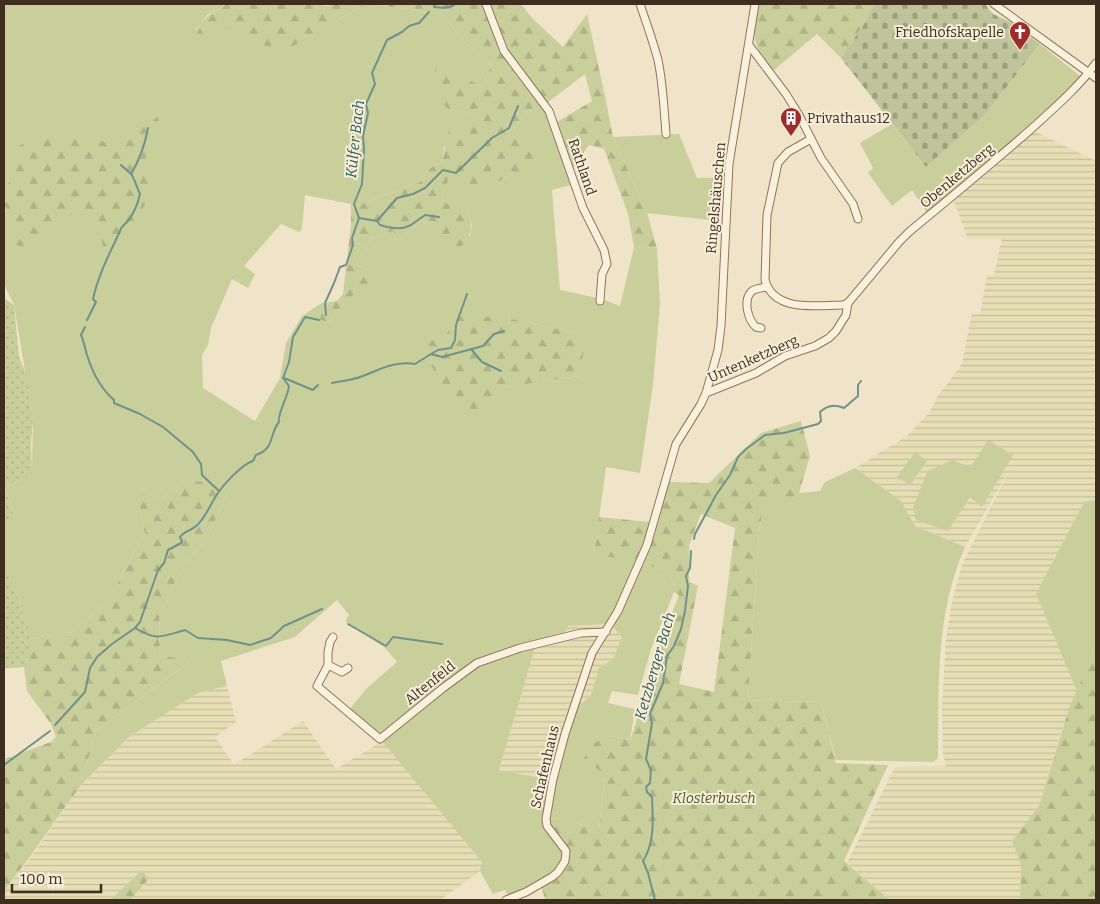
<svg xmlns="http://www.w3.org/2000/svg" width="1100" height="904" font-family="Bitter,serif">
  <defs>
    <pattern id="farmland-rules" width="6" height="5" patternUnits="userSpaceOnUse" patternTransform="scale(1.25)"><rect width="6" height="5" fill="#e6deb5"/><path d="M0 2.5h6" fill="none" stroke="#c6bf9b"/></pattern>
    <pattern id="forest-firs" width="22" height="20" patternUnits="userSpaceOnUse" patternTransform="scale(1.25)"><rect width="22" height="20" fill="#c9cf9b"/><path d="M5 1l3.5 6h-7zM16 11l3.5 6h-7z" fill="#aeb285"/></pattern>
    <pattern id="cemetery-stones" width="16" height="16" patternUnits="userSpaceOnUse" patternTransform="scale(1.25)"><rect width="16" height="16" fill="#bfc49a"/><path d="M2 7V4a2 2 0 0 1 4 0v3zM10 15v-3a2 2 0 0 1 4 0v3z" fill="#9ca07d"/></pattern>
    <pattern id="park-dots" width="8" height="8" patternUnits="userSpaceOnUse" patternTransform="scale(1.25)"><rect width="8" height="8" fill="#c9cf9b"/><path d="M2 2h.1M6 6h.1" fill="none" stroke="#aeb285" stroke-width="1.8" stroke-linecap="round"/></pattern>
  </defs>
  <rect width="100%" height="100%" fill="#f0e4c8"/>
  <!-- farmland -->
  <g fill="url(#farmland-rules)">
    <polygon points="1034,131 1096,161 1096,500 1084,502 1036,594 1077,691 1061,732 1039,806 1012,841 1021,865 1020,900 890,900 847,863 895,767 946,766 943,754 942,708 946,638 952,601 962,565 1010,469 965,547 915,526 901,501 855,468 907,436 929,413 938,396 962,364 972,313 980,314 987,275 994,276 1002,239 968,239 953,199"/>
    <polygon points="608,624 622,637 613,659 599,668 591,695 579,706 551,780 499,771 537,641 568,626"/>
    <polygon points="227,686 236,722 215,737 234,765 303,721 336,769 383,741 483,862 480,871 440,900 130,900 149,880 142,870 110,900 4,900 4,891 34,853 81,785 129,737 198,693"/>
  </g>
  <!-- grass -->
  <g fill="#c9cf9b" fill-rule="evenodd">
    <path d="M4 4H226L225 6 207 15 197 29 201 38 209 42 228 25 336 21 366 4 409 9 443 15 466 44 492 64 481 87 435 59 449 110 462 111 478 120 444 147 442 162 429 169 420 182 351 208V204L305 195 302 229 299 232 281 224 244 266 255 274 248 288 232 279 211 328 208 345 202 355 203 388 255 421 280 378 286 343 302 316 329 322 371 273 356 263 371 238 393 231 398 241 421 221 436 222 442 245 470 236 472 226 467 206 453 207 442 200 448 180 500 181 513 172 512 137 517 124 532 109 545 107 574 184 552 190 560 290 602 299 620 306 634 247 657 248 660 304 653 385 640 473 606 467 594 554 638 560 608 624 568 626 565 634 537 641 499 770 551 780 544 819 564 852 561 866 547 878 509 897 505 890 493 894 480 871 482 862 378 736 349 710 367 688 397 662 385 648 345 621 349 615 337 600 295 637 221 661 227 686 198 693 129 737 81 785 96 731 192 660 160 656 159 616 185 563 207 539 227 494 217 483 182 481 160 501 140 487V511L145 533 108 601 72 632 32 638 4 561V522L15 517 4 486C15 482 28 480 32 468L33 418 14 305 4 284ZM507 318 586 335 579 376 500 388 419 347 446 335Z"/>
    <polygon points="1040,44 1080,76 1077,82 951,194 927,213 912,190 892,206 868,173 873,168 860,143 892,124 926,167 984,116"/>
    <polygon points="679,134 697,178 722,178 719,221 647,213 613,137"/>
    <polygon points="988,440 1013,455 982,507 970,497 948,531 916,520 913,507 928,471 952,460 971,467"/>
    <polygon points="915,452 927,461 910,485 897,477"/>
    <path d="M855 468 901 501 915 526 965 547C935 616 939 685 938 758L933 762 836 760 821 702 748 700 759 532 763 508 779 495 786 505 799 493 820 491 825 482Z"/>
    <polygon points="1096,500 1096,650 1077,691 1036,594 1084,502"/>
    <polygon points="642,564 670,571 674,592 651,649 638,695 612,691 608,703 635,709 630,740 610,736 584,760 605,774 599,829 551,817 549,820 559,768 570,727 579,706 591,695 599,668 613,659 622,637 612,626"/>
  </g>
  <!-- forest -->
  <g fill="url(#forest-firs)" fill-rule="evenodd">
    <path d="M226 4H323L325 6 340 4H521L531 17 563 47 587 14 606 101 613 137 647 213 657 248 634 247 628 214 604 149 589 145 572 169 555 123 592 101 585 74 547 103 545 107 532 109 517 124 512 137 540 147 526 176 513 172 500 181 467 186 448 180 442 200 453 207 459 201 467 206C472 226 475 230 461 247L442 245 435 222 421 221 398 241 393 231 371 238 356 263 371 273 373 281 361 286 329 322 302 316 322 303 337 301 343 294 351 225V208L420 182 429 169 442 162 449 130 477 120 462 111 449 110C432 92 435 81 435 58L481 87 492 64 466 44 443 15 409 9 366 4 336 21 332 29 281 51 236 35 228 26 209 42 195 48C198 21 202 18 225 6Z"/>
    <path d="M759 4H874L864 24 841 58 817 34 773 71C750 41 753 40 759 4Z"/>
    <polygon points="159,117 144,165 154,187 120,252 103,249 97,212 75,211 27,248 15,245 10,212 4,205 4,194 17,164 13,150 37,134 68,141 74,134 113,144 132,125"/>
    <polygon points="458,316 507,318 587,335 579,376 501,388 471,430 419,346 446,335"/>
    <path d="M801 421 810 456 799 493 785 506 779 495 763 509 759 532 748 700 821 702 836 763 888 765 844 861 890 900H545L541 884 559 876 567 860 549 820 551 817 599 829 605 774 583 760 594 743 611 736 630 740C638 720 641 699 647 679 657 651 668 623 679 595L674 592 670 571 642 564 655 534 668 482 709 483 761 433ZM701 514 735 528 714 692 679 684 698 586 689 582V546Z"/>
    <polygon points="182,481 217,482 227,494 207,539 185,563 159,616 160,656 193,659 96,731 81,785 31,855 4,891 4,755 5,759 51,742 56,737 51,724 27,691 24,667 4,668 4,561 32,638 72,632 108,601 145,533 140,511 140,487 160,501"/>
    <polygon points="599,517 651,522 638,560 594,555"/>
    <polygon points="1096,650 1096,900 1020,900 1021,865 1012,841 1039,806 1070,705"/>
    <polygon points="142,870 149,879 130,900 110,900"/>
  </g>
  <!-- cemetery -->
  <polygon fill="url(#cemetery-stones)" points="874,4 985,4 993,14 1010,22 1040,44 984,116 926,167 841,58 864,24"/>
  <!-- park -->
  <g fill="url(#park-dots)">
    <polygon points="4,298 14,305 19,357 26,374 33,418 31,443 32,472 26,478 4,486 15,518 4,522"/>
    <polygon points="4,561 32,638 24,667 4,668"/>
  </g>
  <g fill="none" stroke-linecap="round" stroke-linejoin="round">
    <!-- stream -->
    <g stroke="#6f938a" stroke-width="2">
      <path d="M435 4 434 7C441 8 450 9 455 4"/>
      <polyline points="121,165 131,174"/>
      <polyline points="359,218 377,221 397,198 413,194 425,188 443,170 456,173 492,138 509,128 518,106"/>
      <path d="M377 221 380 225C387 227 395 229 402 228 406 228 408 226 411 225L425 215 439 217"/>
      <polyline points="326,315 325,303 334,283 340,267 346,265 353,245 352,238 359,218 354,204 362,184 364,148 363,136 368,113 366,104 375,84 372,73 387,40 402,32 409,26 419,23 429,12"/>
      <path d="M87 320 96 302 93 299C98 275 110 253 120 231 121 227 124 225 127 222 133 215 138 203 140 194 137 188 134 177 131 174 140 159 145 145 148 128"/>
      <path d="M85 327 81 335C84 342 85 348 87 355 92 371 100 388 114 400V403L140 414 163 427 193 452 201 464 202 475 219 491"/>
      <polyline points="471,349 482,362 501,371"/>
      <polyline points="431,354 438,350 451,348 455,340 456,325 467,294"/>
      <polyline points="284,378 313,390 318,385"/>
      <path d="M332 383C342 381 353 380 363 376 381 369 394 361 415 364L431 354 442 357 483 346 494 334 504 331"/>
      <path d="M694 539 695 534 716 495 730 475 738 457 746 449 765 435 784 433 818 424 821 421 820 412C827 405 835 404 844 408L858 396V385L861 381"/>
      <polyline points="348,624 386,646 393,637 442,644"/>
      <path d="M135 628 140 622 158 570 164 563 168 550 181 543 182 541 180 537C184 531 191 531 196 526 205 519 210 505 216 496 222 486 242 464 253 461L256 455C275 449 269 434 279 422 277 414 288 397 289 386L283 378 289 362 293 337 305 317 319 320"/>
      <path d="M55 725 85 692 90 668 97 657 112 644 135 628C157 641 161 637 185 630L198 638 227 640 250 645 271 638 284 626 322 609"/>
      <polyline points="4,765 50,731"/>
      <path d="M655 900 648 873 643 861C655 843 653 818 652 797L647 792 646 787 650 783 651 770 646 759 652 723 650 714 663 683 667 656 674 646 681 629 685 611 688 586 686 576 690 568 691 551"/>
    </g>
    <!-- street casing -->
    <g stroke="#8d765c" stroke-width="9">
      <g id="street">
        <polyline points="486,4 504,51 549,111 583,208 604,250 607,264 602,274 600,301"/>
        <path d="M640 4C646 22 653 41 658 60 663 84 664 109 666 134"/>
        <polyline points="994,4 1096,78"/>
        <polyline points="749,45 786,94 799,115 821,158 853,204 858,219"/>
        <path d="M811 139 788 152 778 163 767 215 765 280C774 313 817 305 843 305L848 303"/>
        <path d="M848 303 899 242 909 232C950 198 990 165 1029 131 1053 109 1077 89 1096 63"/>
        <path d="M761 328 756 327C748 320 743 301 751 292 755 288 762 288 767 287"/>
        <polyline points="706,393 756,373 785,356 815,346 829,338 836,331 846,315 848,303"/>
        <polyline points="333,637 330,642 328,652 328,665 317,686 380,739 443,688 477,663 520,648 581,633 606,632"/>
        <polyline points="328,665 342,672 348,668"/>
        <polyline points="506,900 526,892 552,877 558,872 565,861 566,851 547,826 546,819 553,779 565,734 592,653 618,611 647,545 676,444 701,404 706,393 718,350 721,326 729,164 755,4"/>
      </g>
    </g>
    <!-- street -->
    <use href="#street" stroke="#faf1dc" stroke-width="7"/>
  </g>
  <!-- icons -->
  <defs>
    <g id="church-pin" transform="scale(1.125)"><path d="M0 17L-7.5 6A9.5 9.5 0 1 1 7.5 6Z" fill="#9e2a2b" stroke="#f7eed8"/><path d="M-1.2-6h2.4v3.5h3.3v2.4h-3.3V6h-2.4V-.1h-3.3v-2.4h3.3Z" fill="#fff"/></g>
    <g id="building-pin" transform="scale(1.125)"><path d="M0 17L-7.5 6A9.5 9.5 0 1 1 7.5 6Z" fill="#9e2a2b" stroke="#f7eed8"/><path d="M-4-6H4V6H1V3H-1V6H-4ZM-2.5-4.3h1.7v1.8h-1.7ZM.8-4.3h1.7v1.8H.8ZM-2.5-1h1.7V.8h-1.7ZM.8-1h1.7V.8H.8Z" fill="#fff"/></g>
  </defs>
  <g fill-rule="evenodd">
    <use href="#church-pin" x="1020" y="32"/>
    <use href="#building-pin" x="791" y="118"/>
  </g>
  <g text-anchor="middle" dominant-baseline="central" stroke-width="4" stroke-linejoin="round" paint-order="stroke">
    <!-- poi labels -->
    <g font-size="14" fill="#3d2e20" stroke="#f7eed8" text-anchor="end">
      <text x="1004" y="32">Friedhofskapelle</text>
      <text x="807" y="118" text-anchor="start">Privathaus12</text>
    </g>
    <!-- street labels -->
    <g font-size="14" fill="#3d2e20" stroke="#f7eed8">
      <text transform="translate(582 167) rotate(71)">Rathland</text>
      <text transform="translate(957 176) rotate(-40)">Obenketzberg</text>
      <text transform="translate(716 198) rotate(-85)">Ringelshäuschen</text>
      <text transform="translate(753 359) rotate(-24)">Untenketzberg</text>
      <text transform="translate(430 683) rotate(-39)">Altenfeld</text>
      <text transform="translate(545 767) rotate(-77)">Schafenhaus</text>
    </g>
    <!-- park labels -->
    <g font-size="14" font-style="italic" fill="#4d5a26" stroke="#f7eed8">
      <text x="714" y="798">Klosterbusch</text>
    </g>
    <!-- water labels -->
    <g font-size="15" font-style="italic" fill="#2f5d5a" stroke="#f7eed8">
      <text transform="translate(355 139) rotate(-84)">Külfer Bach</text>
      <text transform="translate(655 666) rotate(-74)">Ketzberger Bach</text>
    </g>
  </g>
  <!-- border -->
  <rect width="1100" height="904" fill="none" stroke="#3d2e20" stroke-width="10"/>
  <!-- scale -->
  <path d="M12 884v8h89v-8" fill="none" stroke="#3d2e20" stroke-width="2.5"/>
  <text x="20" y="884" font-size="15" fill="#3d2e20" stroke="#f7eed8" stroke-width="4" paint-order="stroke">100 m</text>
</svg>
